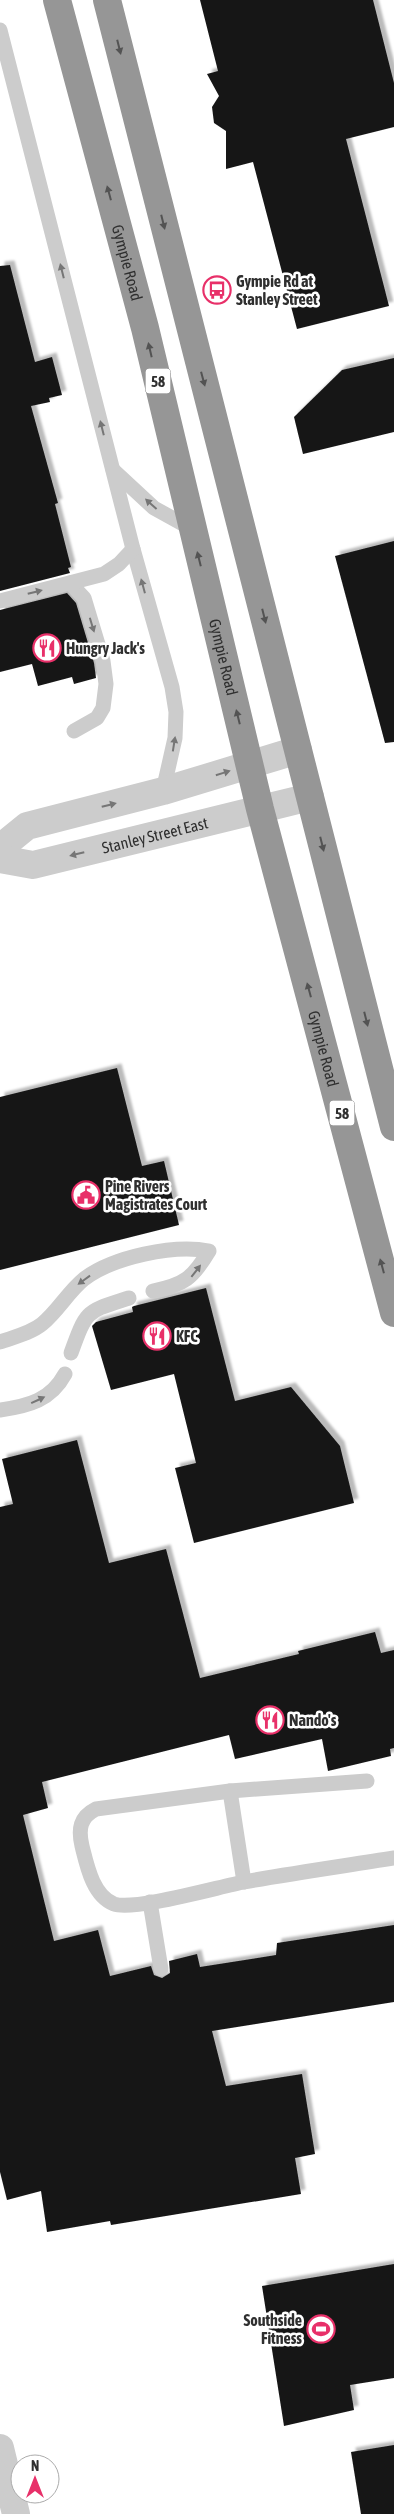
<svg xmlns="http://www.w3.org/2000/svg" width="394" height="2514" font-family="'Asap Condensed',sans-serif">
  <defs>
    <filter id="shadow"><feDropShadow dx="4.5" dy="-4.5" stdDeviation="1" flood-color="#0004"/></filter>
  </defs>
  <rect width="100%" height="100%" fill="#fff"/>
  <!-- building -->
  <g fill="#161616" filter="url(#shadow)">
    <polygon points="200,0 373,0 394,83 394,127 346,139 389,306 297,329 253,162 226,169 226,131 214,123 212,107 219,96 207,74 218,71"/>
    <polygon points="10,265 35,362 52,357 62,395 49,398 50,402 31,406 58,503 55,504 71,567 68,568 70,573 0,591 0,266"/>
    <polygon points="394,358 394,432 303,454 294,417 342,370"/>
    <polygon points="394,541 394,742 385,743 335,556"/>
    <polygon points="67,593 76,603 94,663 96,678 74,684 72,677 38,686 32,664 0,672 0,610"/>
    <polygon points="117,1068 142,1166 164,1161 179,1225 0,1270 0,1097"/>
    <polygon points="206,1288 235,1401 291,1387 340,1446 354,1503 194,1543 175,1468 196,1463 174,1374 111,1390 92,1326 96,1322 133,1312 132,1307 134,1306"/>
    <polygon points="77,1440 109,1563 166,1549 200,1678 299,1654 298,1651 375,1632 381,1653 394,1650 394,1748 390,1749 391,1756 328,1771 322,1739 235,1759 229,1735 42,1782 48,1808 23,1815 54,1941 98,1930 110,1976 151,1966 154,1975 162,1978 170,1973 169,1961 197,1954 200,1967 276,1955 277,1943 394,1925 394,2002 212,2031 226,2086 302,2074 315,2154 295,2158 301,2194 111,2225 110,2221 47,2232 41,2191 7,2200 0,2172 0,1507 13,1504 2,1459"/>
    <polygon points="394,2264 394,2378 350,2385 354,2410 284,2426 262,2286"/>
    <polygon points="394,2445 394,2514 361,2514 351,2452"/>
  </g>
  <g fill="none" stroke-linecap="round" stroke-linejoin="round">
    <!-- lane -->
    <g stroke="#ccc" stroke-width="15">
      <polyline points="0,30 133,549 172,687 176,712 175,738 163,791"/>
      <polyline points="113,470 154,508 192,529"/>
      <polyline points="70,583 84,598 103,661 106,684 103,708 97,718 74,731"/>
      <polyline points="0,601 104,574 119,564 133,549"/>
      <path d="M0 1342C14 1337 31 1333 42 1324 58 1311 68 1292 84 1279 113 1257 174 1244 209 1251 193 1278 184 1285 153 1291"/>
      <path d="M71 1353C87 1309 86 1312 129 1298"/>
      <path d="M0 1410C29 1406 51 1400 65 1374"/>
      <path d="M367 1781 230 1791 96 1809C80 1817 78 1829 82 1846 87 1866 93 1896 114 1904 134 1911 218 1887 244 1882 294 1873 344 1866 394 1858"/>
      <polyline points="230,1791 244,1882"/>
      <polyline points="150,1902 161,1969"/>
    </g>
    <!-- street -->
    <g stroke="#ccc" stroke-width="28">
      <polyline points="0,848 27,826 163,791 298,750"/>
      <path id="s1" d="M0 859 33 865 310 797"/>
      <polyline points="0,2448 16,2514"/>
    </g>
    <!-- highway -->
    <g stroke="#969696" stroke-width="28">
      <path id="s2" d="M57 0 145 328 260 809 394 1313"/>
      <polyline points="107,0 394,1127"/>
    </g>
  </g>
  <!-- one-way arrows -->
  <defs><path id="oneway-solid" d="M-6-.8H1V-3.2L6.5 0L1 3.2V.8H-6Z" transform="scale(1.25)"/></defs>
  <g fill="#535353">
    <use href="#oneway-solid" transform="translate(119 47) rotate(76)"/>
    <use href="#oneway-solid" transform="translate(109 193) rotate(-105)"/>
    <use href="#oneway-solid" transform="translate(163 222) rotate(76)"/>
    <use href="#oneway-solid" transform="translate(150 350) rotate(-103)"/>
    <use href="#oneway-solid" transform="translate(203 379) rotate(75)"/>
    <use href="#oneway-solid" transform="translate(199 559) rotate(-104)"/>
    <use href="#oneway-solid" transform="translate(264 616) rotate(76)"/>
    <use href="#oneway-solid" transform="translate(238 717) rotate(-104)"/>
    <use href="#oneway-solid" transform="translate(322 844) rotate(76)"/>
    <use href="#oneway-solid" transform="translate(309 990) rotate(-105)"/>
    <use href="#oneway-solid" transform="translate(366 1019) rotate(76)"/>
    <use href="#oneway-solid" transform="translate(382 1266) rotate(-105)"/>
  </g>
  <g fill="#767676">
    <use href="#oneway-solid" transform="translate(62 271) rotate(-104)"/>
    <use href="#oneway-solid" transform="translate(102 428) rotate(-104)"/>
    <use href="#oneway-solid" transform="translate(151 504) rotate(-138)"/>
    <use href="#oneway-solid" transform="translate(143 586) rotate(-105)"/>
    <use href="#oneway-solid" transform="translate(35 592) rotate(-14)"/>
    <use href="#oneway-solid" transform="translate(92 625) rotate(73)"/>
    <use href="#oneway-solid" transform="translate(174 744) rotate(-81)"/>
    <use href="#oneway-solid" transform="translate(223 773) rotate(-17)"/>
    <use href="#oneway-solid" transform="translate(109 805) rotate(-14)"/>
    <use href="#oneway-solid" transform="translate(77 854) rotate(166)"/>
    <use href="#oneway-solid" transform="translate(196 1271) rotate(-52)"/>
    <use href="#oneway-solid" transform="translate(84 1280) rotate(144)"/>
    <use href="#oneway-solid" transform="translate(38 1400) rotate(-25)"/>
  </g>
  <!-- icons -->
  <defs>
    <g id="bus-ring" transform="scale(1.4375)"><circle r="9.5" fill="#fff" stroke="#e83069" stroke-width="1.5"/><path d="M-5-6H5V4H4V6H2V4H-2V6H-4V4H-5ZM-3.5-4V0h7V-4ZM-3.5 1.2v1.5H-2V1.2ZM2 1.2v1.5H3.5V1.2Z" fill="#e83069"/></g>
    <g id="restaurant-ring" transform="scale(1.4375)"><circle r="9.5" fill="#fff" stroke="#e83069" stroke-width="1.5"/><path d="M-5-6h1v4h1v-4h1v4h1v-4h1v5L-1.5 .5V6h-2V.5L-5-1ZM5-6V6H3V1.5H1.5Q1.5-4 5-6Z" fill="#e83069"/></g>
    <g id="civic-ring" transform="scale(1.4375)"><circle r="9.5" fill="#fff" stroke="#e83069" stroke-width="1.5"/><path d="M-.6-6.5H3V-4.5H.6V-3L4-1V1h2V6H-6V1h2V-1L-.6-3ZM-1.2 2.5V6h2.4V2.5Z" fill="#e83069"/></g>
    <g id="stadium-ring" transform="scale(1.4375)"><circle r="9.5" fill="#fff" stroke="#e83069" stroke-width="1.5"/><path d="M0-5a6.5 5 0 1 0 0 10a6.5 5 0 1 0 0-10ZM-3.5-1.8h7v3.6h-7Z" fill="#e83069"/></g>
  </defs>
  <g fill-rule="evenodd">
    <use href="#bus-ring" x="217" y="290"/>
    <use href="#restaurant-ring" x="47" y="648"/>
    <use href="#civic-ring" x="86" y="1195"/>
    <use href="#restaurant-ring" x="157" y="1336"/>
    <use href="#restaurant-ring" x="270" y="1720"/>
    <use href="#stadium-ring" x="321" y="2329"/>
  </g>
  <g text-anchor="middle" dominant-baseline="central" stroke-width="5" stroke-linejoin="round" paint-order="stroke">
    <!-- shield labels -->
    <g fill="#fff" stroke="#6d6d6d" stroke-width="1">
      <rect x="145.5" y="368.5" width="25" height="25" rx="4"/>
      <rect x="329.5" y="1100.5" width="25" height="25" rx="4"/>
    </g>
    <g font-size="15" font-weight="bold" fill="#2f2f2f">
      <text x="158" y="381">58</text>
      <text x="342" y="1113">58</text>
    </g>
    <!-- street labels -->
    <g font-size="16" fill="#2f2f2f" stroke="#fff">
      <text stroke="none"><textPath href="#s2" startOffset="272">Gympie Road</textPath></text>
      <text stroke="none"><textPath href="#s2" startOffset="678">Gympie Road</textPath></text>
      <text stroke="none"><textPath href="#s1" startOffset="159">Stanley Street East</textPath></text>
      <text stroke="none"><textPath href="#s2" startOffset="1082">Gympie Road</textPath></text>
    </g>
    <!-- poi labels -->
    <g font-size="16" font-weight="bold" fill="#2f2f2f" stroke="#fff" text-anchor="start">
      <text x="236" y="281">Gympie Rd at<tspan x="236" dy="18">Stanley Street</tspan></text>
      <text x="66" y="648">Hungry Jack's</text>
      <text x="105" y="1186">Pine Rivers<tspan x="105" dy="18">Magistrates Court</tspan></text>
      <text x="176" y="1336">KFC</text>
      <text x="289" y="1720">Nando's</text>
      <text x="302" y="2320" text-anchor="end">Southside<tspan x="302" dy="18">Fitness</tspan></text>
    </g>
  </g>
  <!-- north arrow -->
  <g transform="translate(35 2479)"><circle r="24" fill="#ffffff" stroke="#acacac"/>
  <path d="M0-4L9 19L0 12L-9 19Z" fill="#e83069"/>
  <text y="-8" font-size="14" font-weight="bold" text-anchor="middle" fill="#2f2f2f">N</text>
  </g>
</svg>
